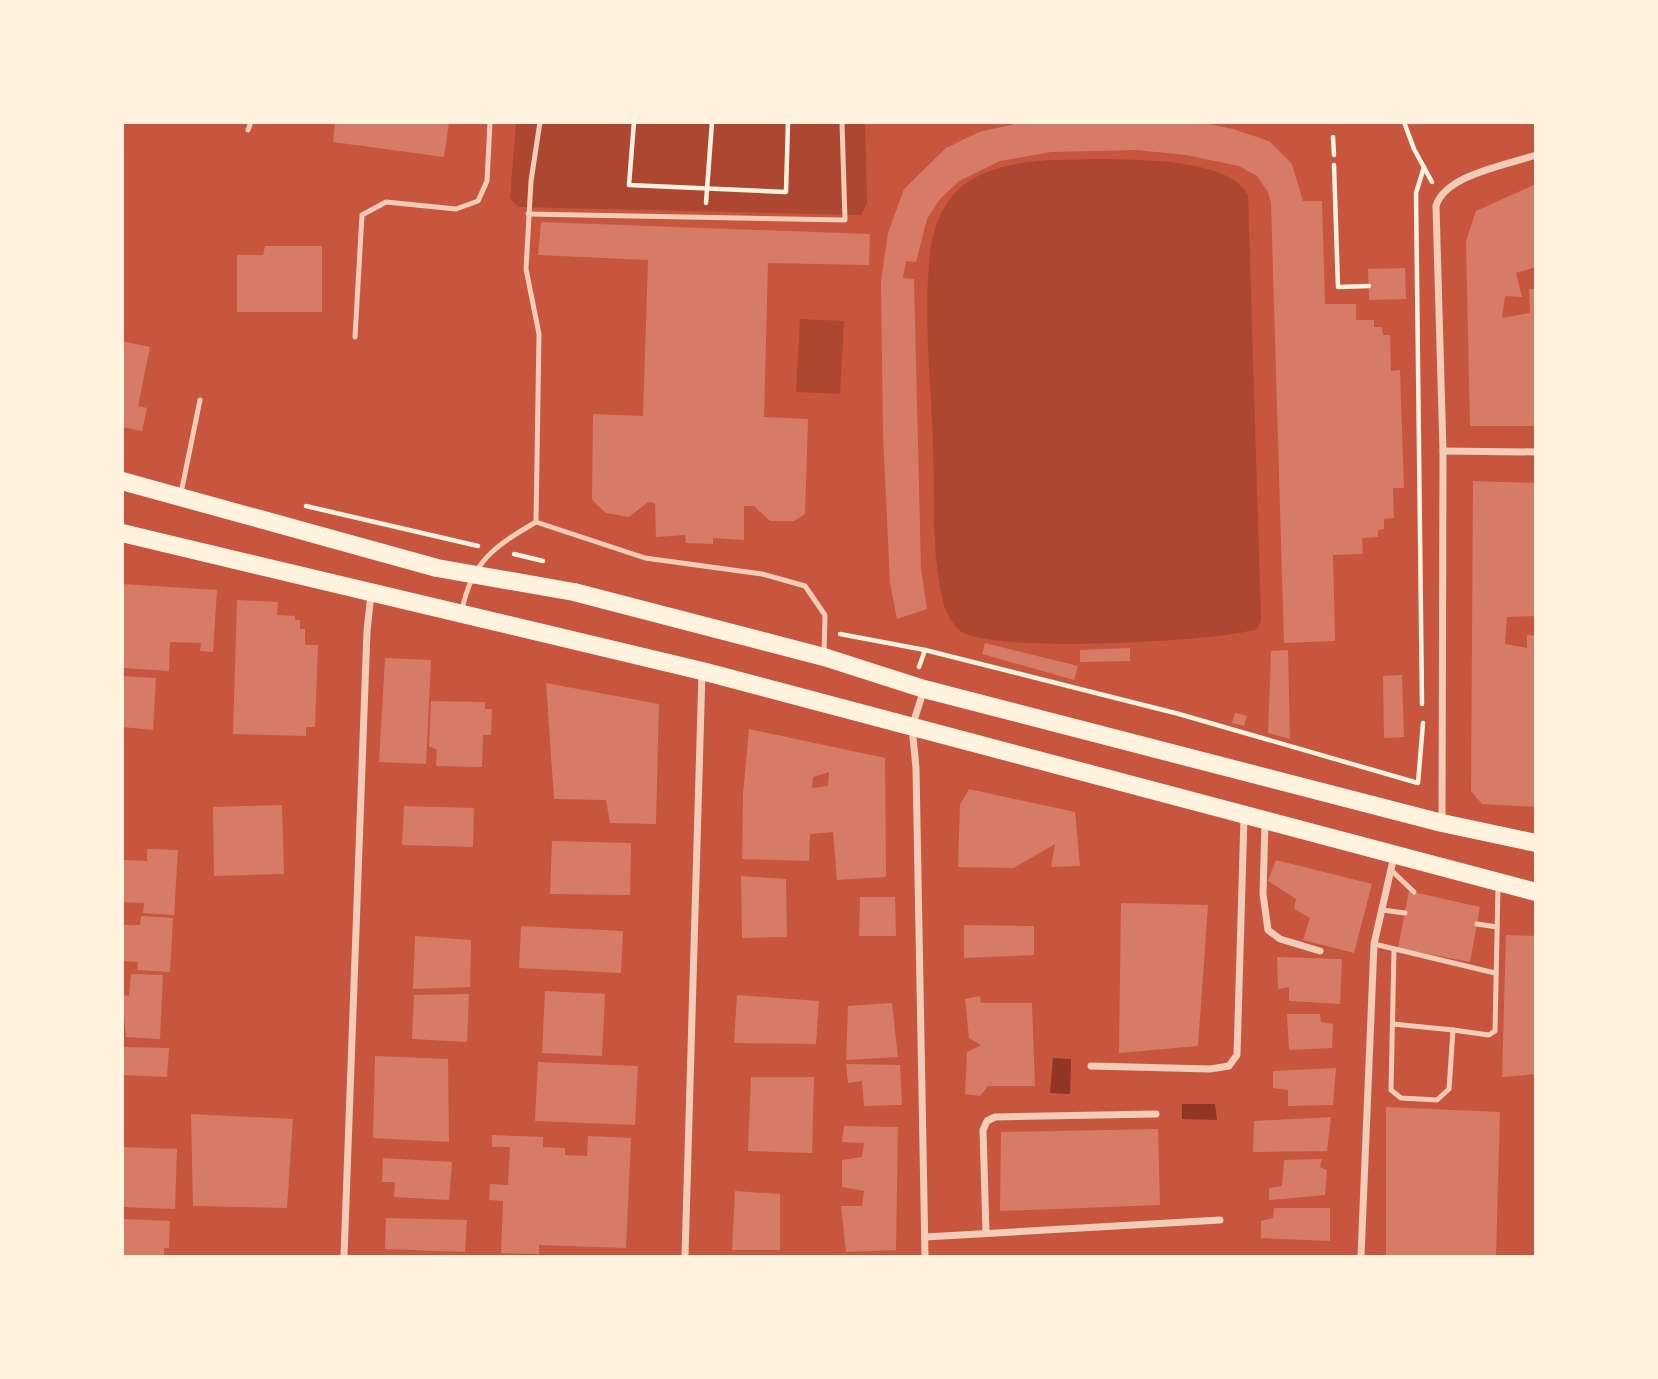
<svg xmlns="http://www.w3.org/2000/svg" width="1658" height="1379" font-family="Raleway,sans-serif">
  <rect width="100%" height="100%" fill="#c8553d"/>
  <!-- green -->
  <g fill="#ae4732">
    <polygon points="516,123 865,123 867,204 861,215 518,207 510,198"/>
    <path d="M1049 160C1094 160 1226 151 1248 195L1261 620 1257 629C1218 642 985 654 959 630 950 621 944 609 942 597 931 549 935 494 933 445 931 382 923 317 930 254 932 235 938 216 949 200 972 169 1014 163 1049 160Z"/>
    <polygon points="800,319 844,321 840,394 796,392"/>
  </g>
  <!-- water -->
  <g fill="#8f3625">
    <polygon points="1053,1058 1071,1059 1070,1094 1050,1093"/>
    <polygon points="1182,1104 1215,1104 1217,1120 1182,1119"/>
  </g>
  <!-- building -->
  <g fill="#d67c66" fill-rule="evenodd">
    <polygon points="335,122 449,122 444,157 333,142"/>
    <polygon points="1023,122 1204,123 1233,129 1269,141 1292,164 1303,201 1322,201 1325,304 1356,304 1356,320 1374,320 1374,327 1382,327 1383,335 1390,335 1391,371 1400,370 1404,488 1393,488 1394,518 1384,519 1384,529 1378,530 1378,537 1362,538 1363,554 1333,555 1335,641 1284,643 1271,203 1268,192 1257,176 1239,166 1186,155 1136,150 1051,152 1000,161 959,181 940,199 927,219 916,262 906,261 903,278 914,279 921,569 927,609 897,619 890,583 883,434 881,281 888,233 904,189 946,148 979,132"/>
    <polygon points="1536,184 1536,267 1516,273 1522,297 1505,296 1502,318 1530,313 1529,289 1536,289 1536,426 1470,426 1466,241 1476,211"/>
    <polygon points="541,222 870,234 869,265 768,263 764,417 808,419 805,514 794,521 770,521 754,506 744,506 744,540 713,538 713,544 686,543 685,535 656,537 655,503 648,502 629,517 606,513 596,504 592,499 593,414 643,416 648,260 538,255"/>
    <polygon points="265,246 322,246 322,312 237,312 237,255 263,255"/>
    <polygon points="1405,268 1406,299 1369,300 1368,269"/>
    <polygon points="122,341 150,347 138,406 147,408 142,431 122,427"/>
    <polygon points="1473,481 1536,483 1536,616 1507,617 1505,644 1527,648 1527,635 1536,636 1536,807 1482,804 1471,791"/>
    <polygon points="122,584 217,590 213,652 200,651 201,643 170,642 169,671 123,668"/>
    <polygon points="237,600 278,602 277,615 295,616 295,620 300,620 300,629 305,629 305,645 318,645 315,727 306,727 306,736 233,734"/>
    <polygon points="985,643 1078,666 1074,680 982,654"/>
    <polygon points="1130,648 1130,661 1080,662 1080,650"/>
    <polygon points="1288,650 1290,739 1268,733 1271,651"/>
    <polygon points="385,658 431,660 426,764 379,762"/>
    <polygon points="1402,675 1404,737 1384,738 1383,676"/>
    <polygon points="122,676 156,678 153,730 122,727"/>
    <polygon points="546,683 659,704 656,824 610,823 606,800 554,799"/>
    <polygon points="431,701 485,702 485,709 492,709 491,735 483,735 482,767 436,766 437,750 429,746"/>
    <polygon points="1235,713 1247,716 1244,726 1232,723"/>
    <path d="M749 729 885 758 886 877 837 880 833 832 810 834 809 861 742 859 743 794ZM829 772 828 786 812 788 813 777Z"/>
    <polygon points="969,789 1075,812 1080,866 1051,867 1055,844 1014,868 958,867 960,805"/>
    <polygon points="282,805 284,874 214,876 213,807"/>
    <polygon points="404,806 474,808 473,847 402,845"/>
    <polygon points="552,841 631,843 630,895 550,894"/>
    <polygon points="147,849 178,850 174,915 143,913 144,903 122,902 122,860 147,861"/>
    <polygon points="1276,860 1372,884 1354,953 1303,940 1310,918 1294,909 1296,899 1268,881"/>
    <polygon points="741,876 786,879 787,937 742,938"/>
    <polygon points="1409,891 1480,907 1470,962 1398,948"/>
    <polygon points="860,897 895,897 896,936 859,936"/>
    <polygon points="1121,903 1208,905 1198,1046 1119,1053"/>
    <polygon points="141,916 173,918 170,972 137,970 138,962 122,961 122,925 140,925"/>
    <polygon points="964,925 1034,926 1034,955 964,958"/>
    <polygon points="521,926 623,931 621,973 519,968"/>
    <polygon points="1506,935 1536,936 1536,1074 1502,1077"/>
    <polygon points="415,936 471,940 470,987 413,989"/>
    <polygon points="1277,957 1342,959 1340,1004 1289,1001 1289,987 1278,989"/>
    <polygon points="131,974 163,975 160,1039 126,1037 122,995 129,996"/>
    <polygon points="545,991 605,994 602,1056 542,1053"/>
    <polygon points="469,994 467,1042 412,1039 414,995"/>
    <polygon points="737,995 819,1001 816,1044 734,1043"/>
    <polygon points="980,996 981,1003 1032,1003 1035,1086 988,1086 980,1096 965,1094 967,1052 981,1045 969,1038 965,999"/>
    <polygon points="892,1003 898,1057 846,1060 848,1006"/>
    <polygon points="1287,1014 1320,1014 1321,1022 1333,1024 1332,1048 1289,1050"/>
    <polygon points="122,1047 169,1048 167,1077 122,1075"/>
    <polygon points="375,1056 448,1059 449,1142 373,1138"/>
    <polygon points="538,1062 638,1066 635,1125 535,1121"/>
    <polygon points="846,1064 900,1065 902,1105 864,1106 862,1081 848,1083"/>
    <polygon points="1336,1068 1333,1105 1288,1106 1288,1090 1273,1088 1273,1071"/>
    <polygon points="751,1077 814,1077 812,1153 748,1151"/>
    <polygon points="1386,1107 1500,1112 1496,1256 1386,1256"/>
    <polygon points="191,1114 293,1119 287,1208 193,1206"/>
    <polygon points="1331,1117 1327,1151 1253,1152 1254,1121"/>
    <polygon points="844,1126 898,1127 896,1250 846,1252 841,1206 862,1206 864,1191 842,1187 842,1160 862,1157 864,1143 842,1142"/>
    <polygon points="1158,1129 1160,1205 1000,1211 1001,1132"/>
    <polygon points="492,1135 543,1137 543,1147 565,1148 565,1155 587,1156 588,1136 631,1138 626,1248 539,1245 539,1254 501,1253 503,1201 489,1200 490,1184 508,1185 510,1147 492,1147"/>
    <polygon points="122,1147 177,1149 175,1209 122,1207"/>
    <polygon points="383,1158 452,1162 449,1200 394,1197 395,1182 382,1182"/>
    <polygon points="1322,1159 1320,1167 1327,1170 1325,1195 1269,1200 1269,1188 1282,1186 1284,1160"/>
    <polygon points="735,1191 780,1194 780,1250 732,1250"/>
    <polygon points="1274,1208 1330,1208 1330,1241 1261,1238 1261,1221 1273,1218"/>
    <polygon points="386,1218 467,1220 465,1252 385,1249"/>
    <polygon points="122,1219 170,1221 169,1248 164,1248 164,1256 122,1256"/>
  </g>
  <g fill="none" stroke-linecap="round" stroke-linejoin="round">
    <!-- path -->
    <g stroke="#fff3e0" stroke-width="4.5">
      <polyline points="634,122 629,185 786,192 788,122"/>
      <polyline points="1404,122 1414,149 1432,182"/>
      <polyline points="1333,137 1334,155"/>
      <polyline points="1334,165 1338,287 1369,286"/>
      <polyline points="706,203 712,122"/>
      <polyline points="306,506 478,546"/>
      <polyline points="514,554 543,561"/>
      <polyline points="840,634 925,650"/>
      <polyline points="919,667 925,650 1179,714 1418,783 1423,723"/>
      <polyline points="1422,704 1416,193 1424,167"/>
    </g>
    <!-- service -->
    <g stroke="#f1ccb7" stroke-width="5">
      <polyline points="248,130 251,122"/>
      <polyline points="528,214 845,220 842,122"/>
      <polyline points="355,337 362,215 386,202 456,209 478,201 487,181 490,122"/>
      <polyline points="181,493 200,400"/>
      <polyline points="536,522 539,334 526,269 531,181 540,122"/>
      <path d="M462 610C472 561 495 546 536 522L645 558 762 574 805 586 825 615 824 654"/>
      <polyline points="1391,870 1414,892"/>
      <polyline points="1382,910 1405,913"/>
      <polyline points="1477,924 1497,927"/>
      <polyline points="1374,944 1495,973"/>
      <polyline points="1394,950 1391,1090 1401,1098 1437,1100 1449,1089 1453,1030 1489,1035 1495,1031 1498,886"/>
      <polyline points="1393,1024 1453,1030"/>
    </g>
    <!-- minor -->
    <g stroke="#f1ccb7" stroke-width="7">
      <polyline points="1443,451 1536,452"/>
      <polyline points="924,689 912,727 916,768 925,1256"/>
      <polyline points="1265,822 1263,894 1268,930 1280,939 1320,951"/>
      <path d="M1442 822 1443 451 1436 206C1445 175 1506 165 1536 155"/>
      <polyline points="1091,1066 1210,1069 1229,1066 1237,1055 1244,817"/>
      <polyline points="986,1233 983,1130 987,1121 995,1117 1156,1114"/>
      <polyline points="925,1237 1220,1220"/>
      <polyline points="344,1256 367,631 371,594"/>
      <polyline points="685,1256 702,672"/>
      <polyline points="1361,1256 1374,944 1394,856"/>
    </g>
    <!-- primary -->
    <g stroke="#fff3e0" stroke-width="18">
      <polyline points="122,481 437,568 574,592 824,657 924,689 1442,823 1536,843"/>
      <polyline points="122,533 702,671 1536,892"/>
    </g>
  </g>
  <!-- border -->
  <rect width="1658" height="1379" fill="none" stroke="#fff3e0" stroke-width="248"/>
</svg>
